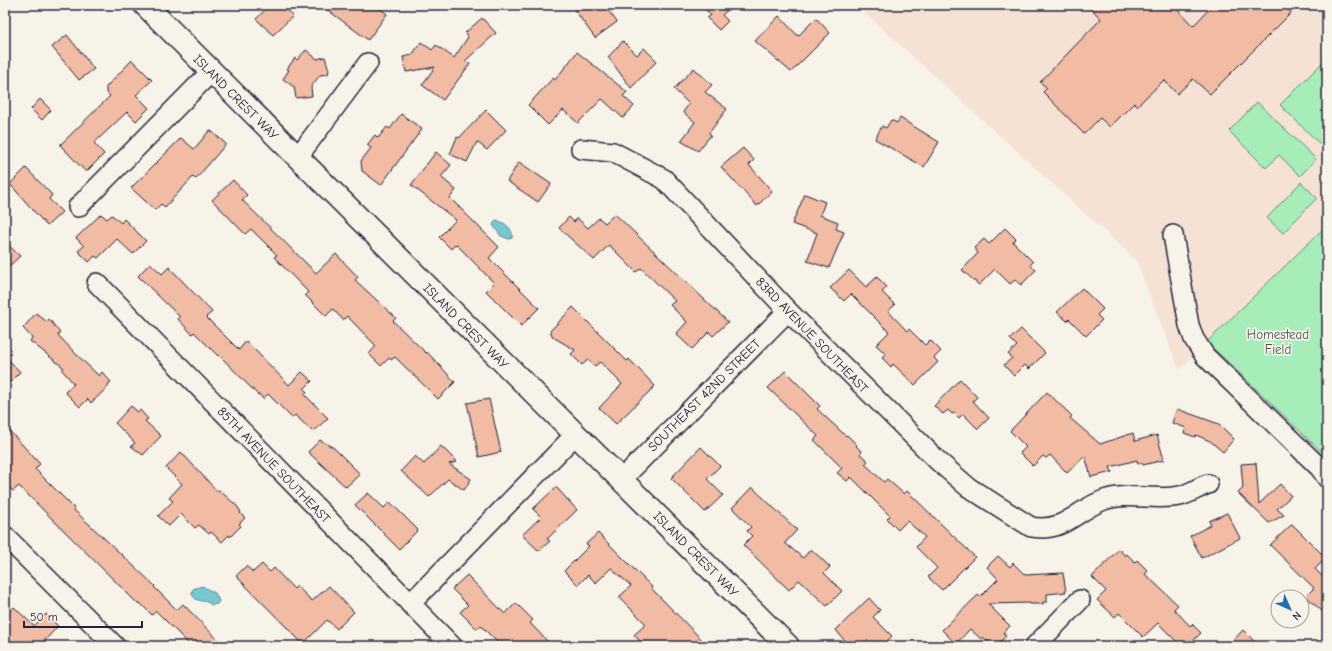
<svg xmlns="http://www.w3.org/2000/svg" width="1332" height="651" font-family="'Comic Neue',sans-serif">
  <rect width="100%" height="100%" fill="#f7f3e8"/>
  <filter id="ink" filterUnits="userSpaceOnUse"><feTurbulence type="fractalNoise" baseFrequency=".025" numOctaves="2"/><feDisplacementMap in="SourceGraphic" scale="8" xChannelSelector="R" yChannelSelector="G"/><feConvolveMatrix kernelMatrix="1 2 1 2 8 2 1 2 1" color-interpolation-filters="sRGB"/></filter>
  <g filter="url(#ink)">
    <!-- built -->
    <polygon fill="#f5e2d4" points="861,5 1327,5 1327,225 1179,370 1136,260 865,13"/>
    <!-- green -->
    <g fill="#a7edb9" stroke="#64887a">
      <polygon points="1327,58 1327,151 1280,105"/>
      <polygon points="1257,102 1316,159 1300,176 1279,155 1266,168 1229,131"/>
      <polygon points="1301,182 1317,198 1283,233 1267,218"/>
      <polygon points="1327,225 1327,457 1207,342"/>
    </g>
    <!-- water -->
    <g fill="#77c8d0" stroke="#558694">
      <path d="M496 220C504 222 514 229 512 238L509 239 501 236 493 225Z"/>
      <path d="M202 586 215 593 219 601 217 604 212 605C203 598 195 604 192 593L193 589Z"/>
    </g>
    <!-- building -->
    <g fill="#f1bba4" stroke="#22223b">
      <polygon points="270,5 283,5 293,16 273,35 256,19"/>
      <polygon points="321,5 376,5 387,14 368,40"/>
      <polygon points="571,5 604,5 617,22 595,38"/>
      <polygon points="701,5 733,5 722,15 728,21 719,30 707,18 711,15"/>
      <polygon points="1088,5 1173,5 1193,26 1213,5 1284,5 1291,13 1210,94 1193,79 1177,94 1164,80 1137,106 1134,103 1110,127 1100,118 1084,134 1043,92 1047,88 1040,82 1101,19"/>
      <polygon points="779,16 798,36 816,18 830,33 791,72 755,41"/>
      <polygon points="482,18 496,33 465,61 470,64 443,100 422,85 435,67 406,72 403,57 412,55 421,42 432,50 436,45 454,58 468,37 465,33"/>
      <polygon points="67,35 94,69 79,80 52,47"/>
      <polygon points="623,41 637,55 644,48 657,61 631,88 608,57"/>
      <polygon points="306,50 317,59 325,57 329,70 328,74 320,75 311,87 312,96 296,98 294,87 283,79 289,70 287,69 295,58 297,60"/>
      <polygon points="577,52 627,92 623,96 634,106 623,118 602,99 578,123 563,110 548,125 528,105 553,78 555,80"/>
      <polygon points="132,60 152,80 136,95 149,108 136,121 127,112 94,143 104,154 86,172 60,145 110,96 106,92 106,87"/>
      <polygon points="694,68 712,85 705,92 727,109 709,133 711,135 698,151 681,141 695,122 683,112 689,104 674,89"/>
      <polygon points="40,99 51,110 42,120 31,109"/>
      <polygon points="486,110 506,130 487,150 477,142 467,162 450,154 457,137 459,138"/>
      <polygon points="401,114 422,129 381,185 362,171 361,161 371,148 367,145 375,135 378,138 387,127 390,129"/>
      <polygon points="900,118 939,142 924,167 875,139 882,126 886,128 891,120 897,123"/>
      <polygon points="210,130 226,144 196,179 193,177 165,207 161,204 155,210 131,188 181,138 194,149"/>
      <polygon points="743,148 754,160 749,165 772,191 757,206 721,167"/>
      <polygon points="436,152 451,165 441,177 456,190 450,198 499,247 489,258 539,308 521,326 486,291 494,283 456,244 451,249 439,237 456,220 411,185"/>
      <polygon points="519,162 551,184 538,202 507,181"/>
      <polygon points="26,168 52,195 49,199 62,212 47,226 10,184"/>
      <polygon points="233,180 247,195 242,200 316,273 336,254 358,277 355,280 396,318 393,321 426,353 427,352 455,382 438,399 395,357 391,360 389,358 381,366 369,354 376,346 347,316 343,320 333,309 326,316 305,295 308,292 274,257 277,255 251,229 245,234 212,200"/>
      <polygon points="805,194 825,202 820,215 838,222 836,229 844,232 829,268 807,261 817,233 792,224"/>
      <polygon points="101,214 107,219 112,215 121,223 124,219 146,241 133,254 117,239 98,258 95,256 89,262 78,251 84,246 76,238"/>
      <polygon points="615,214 728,322 713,336 709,332 692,349 676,334 687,322 670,305 675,301 641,268 636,272 609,245 594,260 559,228 569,217 574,222 577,218 588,228 599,218 605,223"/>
      <polygon points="1005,228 1016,239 1013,242 1033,262 1030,265 1036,270 1021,285 1015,280 1010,284 995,269 979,285 962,270 978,253 974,248 984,239 989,244"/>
      <polygon points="5,242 20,256 5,270"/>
      <polygon points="150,263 162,274 169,267 212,312 206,317 239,350 246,341 289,385 302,372 312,381 304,389 307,392 304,394 328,418 313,432 295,415 292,418 268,394 263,399 259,394 258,395 219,355 218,356 194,332 192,334 178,319 180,317 138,276"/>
      <polygon points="849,270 866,287 877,277 887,287 882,292 895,305 888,311 907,331 909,329 925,345 930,340 941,351 934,358 938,362 915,385 893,364 891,367 882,358 886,354 876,345 889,332 851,294 844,301 830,288"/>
      <polygon points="1082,288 1103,309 1097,315 1102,320 1086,336 1069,319 1067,321 1057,312"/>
      <polygon points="573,307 627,361 629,359 655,386 616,424 599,408 622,384 600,362 595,366 588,360 582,365 571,354 575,350 553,337 550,331"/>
      <polygon points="36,313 47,322 49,319 60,333 58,335 77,355 99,376 102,372 111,382 108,384 109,386 91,403 88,399 80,407 65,392 74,384 62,370 64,368 30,341 32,338 23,328"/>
      <polygon points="1021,329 1045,353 1029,369 1025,365 1014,376 1004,365 1012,358 1008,354 1017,346 1010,339"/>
      <polygon points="5,356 20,372 5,387"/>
      <polygon points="785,371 820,406 817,409 846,436 847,435 857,445 856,446 862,452 860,454 868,461 865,464 884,482 887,479 904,494 907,491 975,557 942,590 928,577 937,568 916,547 925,537 907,521 898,530 887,519 890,516 851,477 847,481 837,473 842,468 814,440 818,436 768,388"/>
      <polygon points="960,379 977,397 973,401 989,418 978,429 963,414 959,418 954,413 952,414 948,410 943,414 934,406"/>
      <polygon points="1047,392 1072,416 1070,418 1100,444 1133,433 1135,441 1157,435 1164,460 1143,465 1142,463 1138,464 1137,460 1110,467 1112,472 1091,477 1085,456 1067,473 1050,455 1046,458 1043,456 1033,466 1020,453 1026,447 1010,431"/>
      <polygon points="489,399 501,452 479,457 467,403"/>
      <polygon points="131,406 138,412 140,410 148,419 145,421 161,436 143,455 131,446 135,443 115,423"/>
      <polygon points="1177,409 1219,424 1234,439 1223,452 1210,441 1196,435 1195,437 1184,433 1186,428 1172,423"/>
      <polygon points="5,426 40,464 35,469 75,509 74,510 155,586 154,587 177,610 183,604 224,646 191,646 156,611 152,615 140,603 138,604 19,486 13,491 5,483"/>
      <polygon points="320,440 334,448 360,474 346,487 308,452"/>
      <polygon points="441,446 457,462 449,464 471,479 464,490 448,479 429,497 401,471 415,456 424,464"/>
      <polygon points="701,447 720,466 707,479 723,495 705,512 671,478"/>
      <polygon points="181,452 217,491 219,490 237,506 241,512 240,513 245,518 239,524 241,526 230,537 229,535 222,542 211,532 209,534 199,525 195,528 181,514 169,526 158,516 173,501 169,498 182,484 166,468"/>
      <polygon points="1256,463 1259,504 1280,484 1291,496 1277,509 1284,515 1269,523 1238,493 1243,488 1241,464"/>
      <polygon points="556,487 577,510 547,539 550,541 539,551 522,535 541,517 533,509"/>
      <polygon points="752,487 797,530 785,543 803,558 811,549 830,567 824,573 842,591 827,606 799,580 789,590 743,545 752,536 747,531 751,527 732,508"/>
      <polygon points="368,493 384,508 390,502 418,530 399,549 355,505"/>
      <polygon points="1227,513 1240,538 1202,558 1190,536 1211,525 1209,521"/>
      <polygon points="1292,524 1326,558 1315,569 1324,578 1327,575 1327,616 1306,596 1314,588 1270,545"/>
      <polygon points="598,533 652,587 651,588 708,646 645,646 634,635 646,624 619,597 631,586 611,568 596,583 588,575 578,585 564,571 589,546 586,544"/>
      <polygon points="1119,549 1125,556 1127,554 1135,562 1137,560 1148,571 1145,574 1178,605 1174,609 1190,626 1192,624 1201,633 1188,646 1181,646 1158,623 1143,637 1119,613 1115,617 1097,600 1106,591 1092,577"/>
      <polygon points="998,556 1010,567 1013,563 1025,575 1063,573 1066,592 1047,594 1047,602 1043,602 1043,604 1030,604 1030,603 988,604 1010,626 1003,633 1006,636 996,646 992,646 983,637 981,639 970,629 956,644 942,630 978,595 980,597 998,579 987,567"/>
      <polygon points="262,564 270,572 274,568 294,589 297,586 312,601 329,586 354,612 337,629 327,620 303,644 236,576 246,566 253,572"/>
      <polygon points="467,575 505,614 516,603 533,620 530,623 552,646 501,646 481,626 477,629 460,612 468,605 452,589"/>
      <polygon points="869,598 880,610 873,617 892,636 883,646 849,646 836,630"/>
      <polygon points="14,607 34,626 46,614 58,626 40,646 5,646 5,616"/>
      <polygon points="1243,630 1259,646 1228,646"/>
    </g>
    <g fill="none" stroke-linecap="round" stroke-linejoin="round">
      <!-- street casing -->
      <g stroke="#22223b" stroke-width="22">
        <g id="street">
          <path d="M581 149 613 152 664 179 788 311 938 461 968 487 1031 527C1065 533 1076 510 1104 500 1128 492 1155 501 1180 496 1189 494 1199 487 1208 484"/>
          <polyline points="297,158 368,63"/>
          <polyline points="78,207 211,72"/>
          <polyline points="1173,235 1189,325 1194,339 1205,356 1320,468 1327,478"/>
          <polyline points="97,283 452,646"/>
          <polyline points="621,480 788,311"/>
          <polyline points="5,536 115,646"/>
          <polyline points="410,604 575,435"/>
          <polyline points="1035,646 1080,600"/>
        </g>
      </g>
      <!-- secondary casing -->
      <g stroke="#22223b" stroke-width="25">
        <polyline id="secondary" points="145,5 788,646"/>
      </g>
      <!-- street -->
      <use href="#street" stroke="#f7f3e8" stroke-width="19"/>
      <!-- secondary -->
      <use href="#secondary" stroke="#f7f3e8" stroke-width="22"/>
    </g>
  </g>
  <g text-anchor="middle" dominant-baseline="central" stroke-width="3.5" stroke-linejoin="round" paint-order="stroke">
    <!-- street labels -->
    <g font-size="13" fill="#22223b" stroke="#f7f3e8">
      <text transform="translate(236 97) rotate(45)">ISLAND CREST WAY</text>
      <text transform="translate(466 326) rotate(45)">ISLAND CREST WAY</text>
      <text transform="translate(812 335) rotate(46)">83RD AVENUE SOUTHEAST</text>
      <text transform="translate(704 395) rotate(-45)">SOUTHEAST 42ND STREET</text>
      <text transform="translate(274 465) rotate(46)">85TH AVENUE SOUTHEAST</text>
      <text transform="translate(696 554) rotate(45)">ISLAND CREST WAY</text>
    </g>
    <!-- park labels -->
    <g font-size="13" fill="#43555a" stroke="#f7f3e8">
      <text x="1278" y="334">Homestead<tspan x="1278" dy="15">Field</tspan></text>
    </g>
  </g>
  <!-- margin -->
  <rect width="1332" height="651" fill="none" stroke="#f7f3e8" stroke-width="20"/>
  <rect x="10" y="10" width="1312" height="631" fill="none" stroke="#22223b" stroke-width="1.5" filter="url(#ink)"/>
  <!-- north arrow -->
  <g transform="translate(1290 609) rotate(135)"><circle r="19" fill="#f7f3e8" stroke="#a29fa3"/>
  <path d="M0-3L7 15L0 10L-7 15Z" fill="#1f6fb2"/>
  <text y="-6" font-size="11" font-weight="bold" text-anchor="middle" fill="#22223b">N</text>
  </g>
  <!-- scale -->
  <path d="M24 621v6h118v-6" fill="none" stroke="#22223b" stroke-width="2"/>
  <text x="30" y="621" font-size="12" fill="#22223b" stroke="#f7f3e8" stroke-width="3" paint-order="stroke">50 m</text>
</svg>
